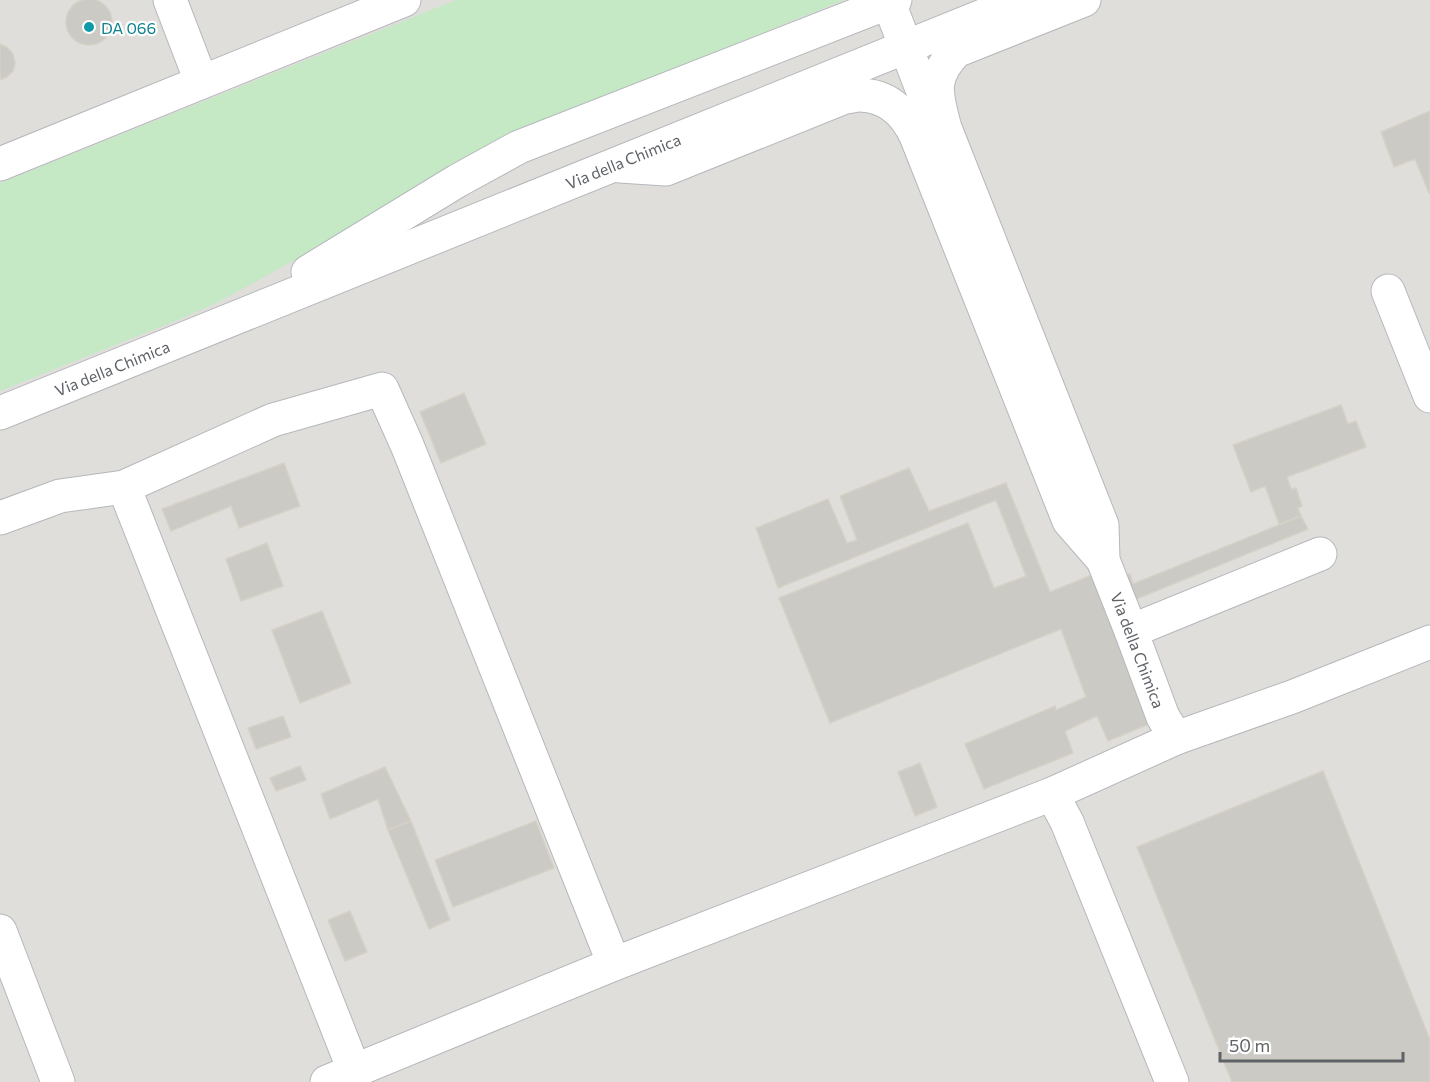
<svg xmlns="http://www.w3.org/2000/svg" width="1430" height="1082" font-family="Commissioner,sans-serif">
  <rect width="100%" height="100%" fill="#f1efe8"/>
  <!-- industrial -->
  <rect fill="#e0deda" x="0" y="0" width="1430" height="1082"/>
  <!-- green -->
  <polygon fill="#c5e8c5" points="456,0 844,0 523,129 268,275 218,302 183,318 0,391 0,183"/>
  <!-- building -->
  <g fill="#cccac5" stroke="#d6d1c6" stroke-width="1.5">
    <circle cx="89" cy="22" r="23"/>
    <polygon points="0,44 8,48 13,54 15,63 13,71 7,77 0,80"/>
    <polygon points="1430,111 1430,193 1429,193 1415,159 1394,167 1381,132"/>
    <polygon points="464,393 486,444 441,463 420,412"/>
    <polygon points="1341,405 1348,424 1356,421 1366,447 1287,477 1291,489 1296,488 1302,506 1298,508 1301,516 1279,524 1265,486 1251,492 1233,445"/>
    <polygon points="284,463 300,506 239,528 231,506 171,531 162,509"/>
    <polygon points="909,468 929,511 1006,483 1050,592 1097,573 1159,720 1108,741 1097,716 1065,731 1073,753 984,789 965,744 1055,706 1056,710 1086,697 1061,629 830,723 779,598 968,523 994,588 1026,576 996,500 778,588 756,528 828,499 847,543 857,540 840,496"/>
    <polygon points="1301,516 1308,529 1112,609 1102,585 1130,574 1133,584"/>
    <polygon points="267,543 283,586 241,601 226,559"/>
    <polygon points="322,611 351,683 300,703 272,630"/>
    <polygon points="283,716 291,737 256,749 248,728"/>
    <polygon points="920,763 937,807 915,816 898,772"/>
    <polygon points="300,766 306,780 276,791 270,778"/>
    <polygon points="385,767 411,821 388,830 378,799 330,819 321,794"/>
    <polygon points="1323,771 1430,1040 1430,1082 1232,1082 1137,847"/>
    <polygon points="411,821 450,920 429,929 388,830"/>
    <polygon points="536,821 554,868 453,907 435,860"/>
    <polygon points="350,911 367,952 345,961 328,920"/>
  </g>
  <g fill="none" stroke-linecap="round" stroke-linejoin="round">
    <!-- minor casing -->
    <g stroke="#b5b8bc" stroke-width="35">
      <g id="minor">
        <polyline points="170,0 201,81"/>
        <path d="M1084 0 956 51C930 78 936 94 945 128L1102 525 1103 560 1131 631 1163 717 1176 738"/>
        <polyline points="889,3 927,102 935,114"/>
        <polyline points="0,164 404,0"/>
        <path d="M620 166 666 169 845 97C849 97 855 95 859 95 887 95 905 112 916 136L1069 521 1103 560"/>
        <polyline points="308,272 457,181 519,147 895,0"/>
        <polyline points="1388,291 1430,396"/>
        <polyline points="0,413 1022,0"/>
        <polyline points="124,487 354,1070"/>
        <polyline points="0,518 60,496 124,487 273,420 382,389 407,445 614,964"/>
        <polyline points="1131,631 1320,554"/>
        <polyline points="1052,794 1067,822 1172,1082"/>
        <polyline points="0,931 58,1082"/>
        <polyline points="327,1082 614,964 1052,794 1176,738 1292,697 1430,642"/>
      </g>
    </g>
    <!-- minor -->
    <use href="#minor" stroke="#fff" stroke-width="33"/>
  </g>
  <!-- markers -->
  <circle fill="#0f9aa8" stroke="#fff" stroke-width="2" cx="89" cy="27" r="6"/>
  <g text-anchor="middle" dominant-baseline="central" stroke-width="4.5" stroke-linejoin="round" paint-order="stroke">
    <!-- culture labels -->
    <g font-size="16" fill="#0d838f" stroke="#fff" text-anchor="start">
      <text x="101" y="27">DA 066</text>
    </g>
    <!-- street labels -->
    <g font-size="16" fill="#5f6368" stroke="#fff">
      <text transform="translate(623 161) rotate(-22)">Via della Chimica</text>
      <text transform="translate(112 368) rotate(-22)">Via della Chimica</text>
      <text transform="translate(1138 650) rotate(69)">Via della Chimica</text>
    </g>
  </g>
  <!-- scale -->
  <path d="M1220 1052v9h183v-9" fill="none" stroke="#5f6368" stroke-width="3"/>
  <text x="1229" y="1052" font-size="18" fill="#5f6368" stroke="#ffffff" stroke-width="4.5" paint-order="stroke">50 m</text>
</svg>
